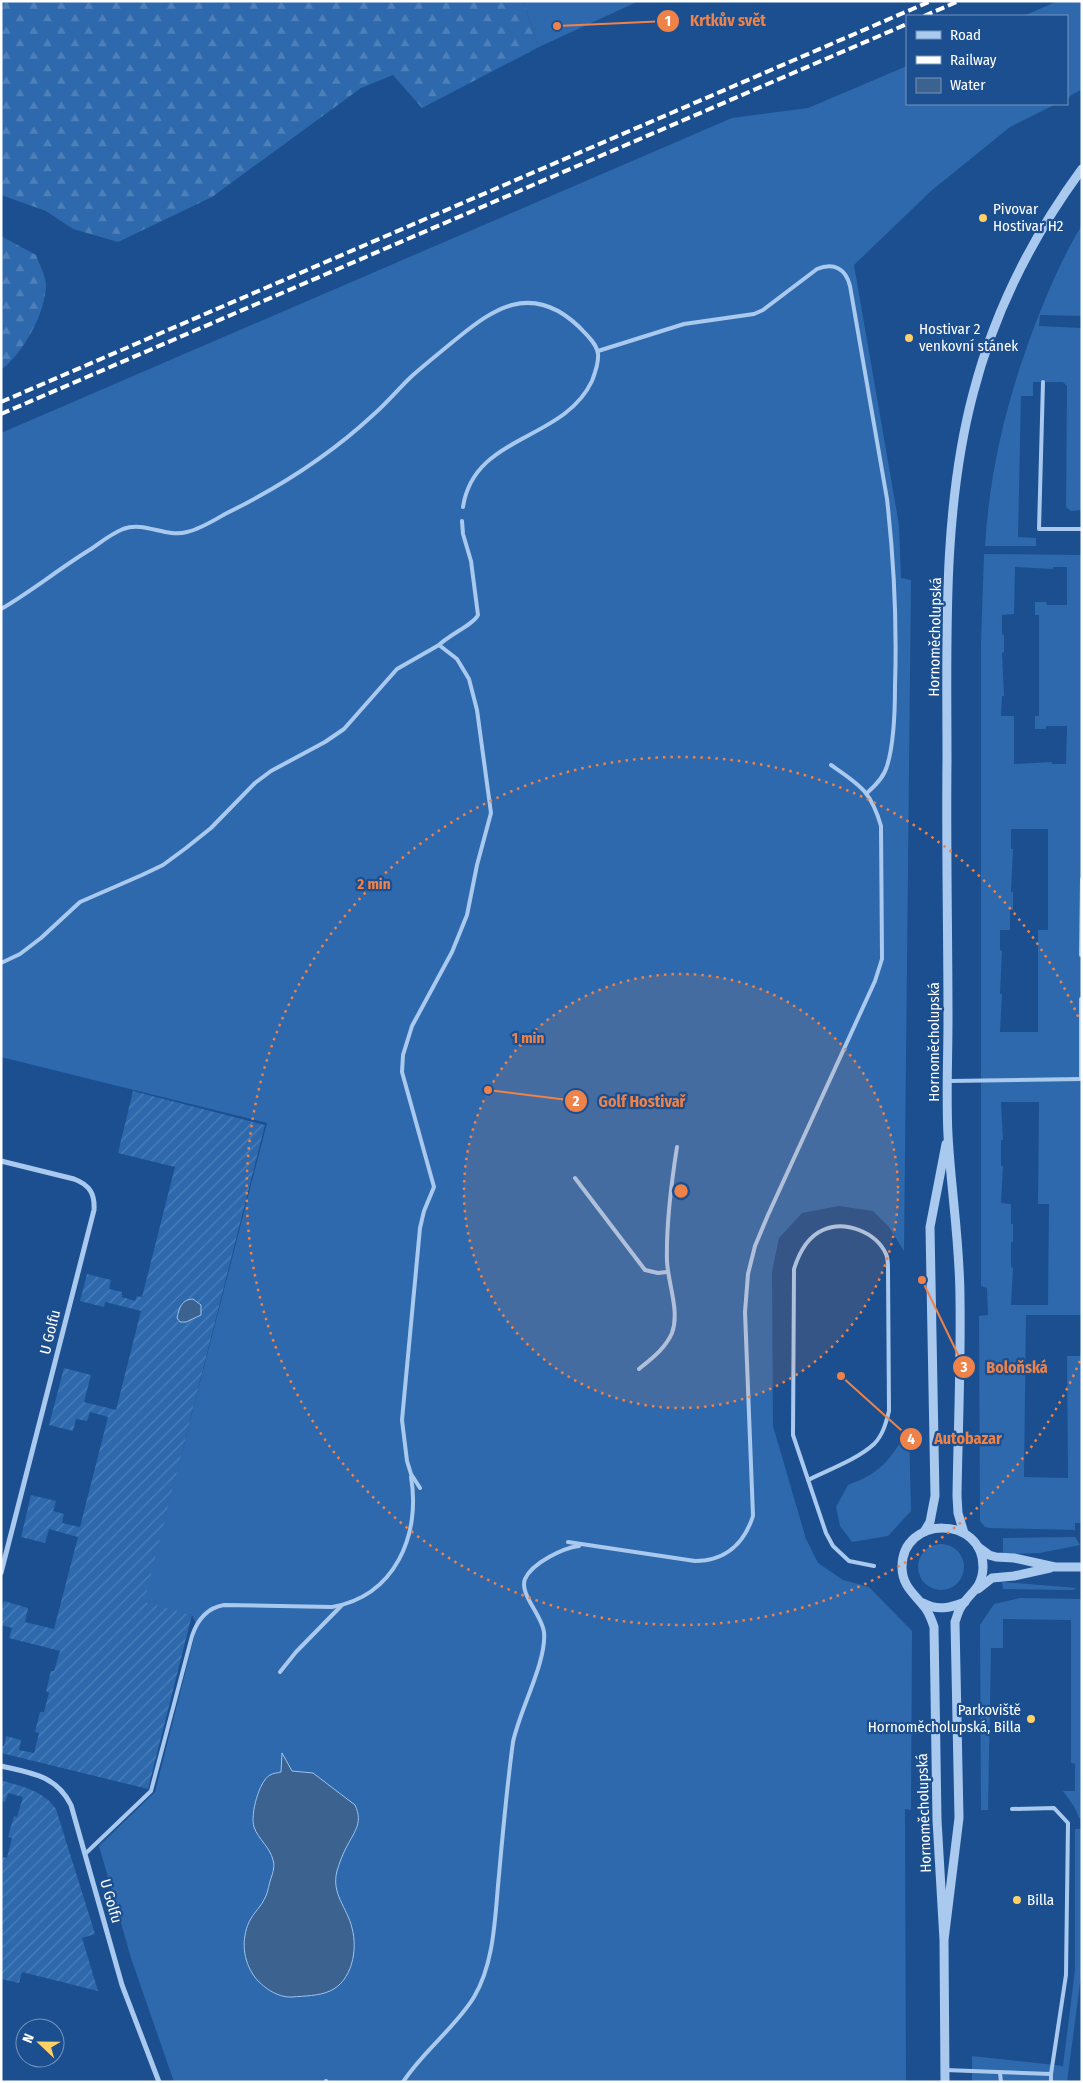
<svg xmlns="http://www.w3.org/2000/svg" width="1083" height="2083" font-family="'Fira Sans Condensed',sans-serif">
  <defs>
    <pattern id="forest-firs" width="22" height="20" patternUnits="userSpaceOnUse" patternTransform="scale(1.25)"><rect width="22" height="20" fill="#2e69ad"/><path d="M5 1l3.5 6h-7zM16 11l3.5 6h-7z" fill="#4d80b9"/></pattern>
    <pattern id="garden-furrows" width="10" height="10" patternUnits="userSpaceOnUse" patternTransform="scale(1.25)"><rect width="10" height="10" fill="#2e69ad"/><path d="M-1 1l2-2M0 10L10 0M9 11l2-2" fill="none" stroke="#4d80b9"/></pattern>
  </defs>
  <rect width="100%" height="100%" fill="#1b4f8f"/>
  <!-- grass -->
  <g fill="#2e69ad" fill-rule="evenodd">
    <polygon points="523,1 639,1 539,47"/>
    <polygon points="1058,1 1082,1 1082,89 1067,98 1067,16 1023,16"/>
    <polygon points="907,66 907,104 1056,104 1010,127 931,191 854,265 899,525 901,578 911,580 904,1251 889,1227 873,1211 839,1206 802,1213 779,1238 772,1272 773,1426 806,1539 818,1563 843,1580 869,1587 912,1631 911,1810 905,1809 906,2082 174,2082 131,1958 99,1846 155,1792 197,1626 192,1615 143,1603 267,1123 1,1057 1,433 732,118 808,108"/>
    <path d="M1082 225V316L1040 315 1039 326 1082 328V510L1071 511 1066 507 1067 386 1063 382H1033V396H1021L1018 537 1036 538V546H985C990 462 1011 384 1042 307 1054 278 1066 251 1082 225Z"/>
    <path d="M984 554 1082 555V1315H1026L1024 1477 1068 1478 1067 1356H1082V1523H1075V1530L990 1528 985 1527 980 1521 979 1316 988 1315 987 1288 981 1286V642ZM1015 567 1053 569V567H1067V605H1047L1046 602H1035V615H1039V716H1035V729H1046V726H1067L1066 764H1052V762L1014 764V716H1001L1002 696H1004L1002 653 1004 652V635L1002 634V615L1014 614ZM1011 829H1048V930H1038V1032H1000L1002 994H1000L1002 951 1000 950V930H1010V910H1013V892H1011L1013 849H1011ZM1001 1102H1039L1038 1204H1049L1048 1305H1011L1013 1268 1011 1267V1242H1013V1224H1011V1204L1001 1203 1003 1166H1001V1140H1003Z"/>
    <path d="M909 1429 911 1511 888 1536 852 1542 840 1526 836 1507 848 1485C883 1472 889 1460 909 1429Z"/>
    <polygon points="1075,1537 1080,1545 1040,1553 1003,1554 1003,1538"/>
    <circle cx="941" cy="1567" r="23"/>
    <polygon points="1002,1582 1077,1588 1073,1590 1003,1589"/>
    <polygon points="1020,1598 1082,1599 1082,1818 1079,1818 1075,1808 1063,1791 1075,1791 1075,1764 1071,1763 1071,1620 1003,1619 1003,1648 991,1648 988,1810 981,1810 980,1625 994,1604"/>
    <polygon points="1075,1829 1082,1829 1082,1968 1067,2082 972,2082 972,2056 1063,2066 1075,1970"/>
  </g>
  <!-- forest -->
  <g fill="url(#forest-firs)">
    <polygon points="1,1 523,1 539,47 422,108 393,75 361,88 212,197 118,242 73,229 46,211 1,195"/>
    <path d="M1 236 36 255C39 264 46 276 46 285 45 314 24 352 1 370Z"/>
  </g>
  <!-- garden -->
  <g fill="url(#garden-furrows)" fill-rule="evenodd">
    <path d="M133 1091 265 1125 144 1602 192 1615 148 1789 1 1753V1746H4L6 1736 21 1740 19 1750 34 1753 39 1733 35 1732 40 1712H44L49 1693 46 1691 51 1671H54L60 1651 9 1638 12 1628 1 1625V1613L4 1601 28 1608 25 1622 54 1629 78 1537 49 1529 45 1543 21 1537 31 1495 56 1501 53 1511 64 1514 62 1523 80 1527 108 1417 90 1412 87 1421 76 1419 73 1431 49 1425 64 1368 91 1375 84 1402 116 1410 141 1311 105 1302 104 1307 80 1301 87 1274 111 1280 109 1289 122 1292V1297L135 1301 137 1296 142 1297 175 1167 118 1153ZM196 1300 202 1308 198 1317 186 1322 177 1315 182 1303Z"/>
    <path d="M1 1780C22 1787 43 1790 56 1809L95 1934 82 1938 98 1991 22 1972 19 1983 1 1979V1866L3 1857 7 1858 12 1838 8 1837 14 1816 17 1817 23 1797 8 1793 5 1802 1 1801Z"/>
  </g>
  <!-- water -->
  <g fill="#3c6290" stroke="#9cc4f0">
    <path d="M193 1299 201 1305V1315L186 1322H180L177 1318C179 1308 182 1299 193 1299Z"/>
    <path d="M282 1753 292 1771 313 1773 355 1805C364 1824 353 1833 345 1850 342 1856 339 1864 337 1871 331 1894 347 1907 352 1928 358 1950 352 1981 330 1991 319 1996 304 1996 292 1997 278 1998 262 1987 254 1976 243 1960 241 1940 249 1922 253 1913 262 1906 266 1896 268 1891 269 1884 271 1878 273 1873 275 1865 273 1860 270 1847 258 1839 254 1827 250 1815 259 1781 270 1775 273 1773 278 1773 281 1772Z"/>
  </g>
  <g fill="none" stroke-linecap="round" stroke-linejoin="round">
    <!-- service -->
    <g stroke="#a9c9ee" stroke-width="4">
      <path d="M598 351 684 324 754 314 763 310 817 269C834 262 846 269 850 286L887 499C894 561 897 624 895 686 895 709 894 744 887 766 884 777 876 785 867 793"/>
      <polyline points="1043,382 1039,529 1082,529"/>
      <path d="M1 609C32 591 60 568 91 549 101 542 111 534 123 529 145 521 165 538 187 532 200 529 213 521 225 514 278 488 330 455 373 415 387 403 399 388 413 375 428 362 444 349 460 336 475 324 493 310 512 305 542 297 566 312 586 334 591 340 597 345 598 354 599 363 595 373 592 381 563 442 474 434 463 507"/>
      <path d="M439 645C449 635 474 624 478 615L471 561 463 534 462 521"/>
      <polyline points="1081,955 1082,879"/>
      <polyline points="1,963 20,954 41,938 80,902 142,875 163,865 186,848 211,828 255,783 271,771 325,742 344,729 397,669 439,645 457,659 469,679 477,710 491,813 477,865 467,915 452,952 412,1026 403,1055 402,1072 434,1187 424,1211 420,1228 402,1420 407,1461 411,1474 420,1488"/>
      <polyline points="1081,1079 1081,999"/>
      <polyline points="949,1081 1082,1079"/>
      <polyline points="575,1178 645,1270 658,1273 667,1272"/>
      <path d="M639 1369C651 1359 665 1349 672 1333 680 1311 668 1284 667 1261 666 1223 671 1185 677 1147"/>
      <path d="M808 1480C828 1470 858 1459 874 1444 883 1435 886 1423 889 1411L888 1269C888 1264 888 1258 886 1254 876 1232 845 1220 823 1230 807 1237 799 1253 794 1269L793 1435 826 1533 833 1546 849 1561 874 1566"/>
      <path d="M568 1542 695 1561C725 1561 744 1544 753 1516L745 1312 748 1274 755 1246 768 1215 875 981 882 959 881 826C871 791 860 785 831 765"/>
      <polyline points="280,1672 296,1652 342,1605"/>
      <path d="M85 1854 151 1791 192 1636C197 1621 206 1608 224 1605L332 1607C395 1596 421 1535 411 1477"/>
      <polyline points="945,2070 1051,2074 1066,1975 1068,1823 1054,1808 1012,1809"/>
      <polyline points="1000,2073 1001,2082"/>
      <polyline points="1051,2074 1051,2082"/>
      <polyline points="326,2082 326,2081"/>
      <path d="M403 2082C423 2051 455 2028 474 1997 495 1962 495 1914 499 1875 503 1830 507 1786 513 1742 520 1709 547 1661 544 1632 542 1615 519 1594 525 1579 532 1563 563 1548 579 1546"/>
    </g>
    <!-- minor -->
    <g stroke="#a9c9ee" stroke-width="5">
      <path d="M1 1161 74 1179C90 1185 95 1194 94 1210L1 1573"/>
      <path d="M1 1766C31 1773 56 1775 71 1805L122 1985 159 2082"/>
    </g>
    <!-- tertiary -->
    <g stroke="#a9c9ee" stroke-width="9">
      <polyline points="924,1532 930,1522 935,1496 930,1227 946,1144"/>
      <path d="M964 1533 958 1513 957 1496C958 1430 961 1364 960 1299 960 1244 951 1190 948 1135 946 1097 948 1058 948 1020 948 933 946 847 947 761 947 640 942 511 973 394 994 312 1032 237 1082 169"/>
      <polyline points="978,1547 989,1555 996,1557 1014,1558 1055,1567 1082,1567"/>
      <polyline points="978,1589 992,1578 1014,1576 1050,1568"/>
      <path d="M923 1603C937 1611 950 1608 965 1602"/>
      <path d="M944 1940 959 1818 955 1622C957 1617 958 1611 961 1607 970 1592 982 1589 983 1568 984 1515 902 1515 902 1567 902 1587 916 1595 926 1609 930 1615 932 1621 934 1627L937 1820 944 1940 945 2082"/>
    </g>
    <!-- rail -->
    <g stroke="#fff" stroke-width="4" stroke-dasharray="9 4" stroke-linecap="butt">
      <polyline points="924,16 959,1"/>
      <polyline points="1,402 931,1"/>
      <polyline points="1,414 907,24"/>
    </g>
  </g>
  <!-- distance rings -->
  <circle cx="681" cy="1191" r="217" fill="#ee8249" fill-opacity=".12"/>
  <g fill="none" stroke="#ee8249" stroke-width="2.5" stroke-dasharray="2.5 5">
    <circle cx="681" cy="1191" r="217"/>
    <path d="M1080 1361A434 434 0 1 1 1080 1021"/>
  </g>
  <!-- markers -->
  <g fill="#ffd166" stroke="#1b4f8f" stroke-width="2">
    <circle cx="983" cy="218" r="5"/>
    <circle cx="909" cy="338" r="5"/>
    <circle cx="1031" cy="1719" r="5"/>
    <circle cx="1017" cy="1900" r="5"/>
  </g>
  <g text-anchor="middle" dominant-baseline="central" stroke-width="4.5" stroke-linejoin="round" paint-order="stroke">
    <!-- poi labels -->
    <g font-size="15" fill="#fff" stroke="#1b4f8f" text-anchor="start">
      <text x="993" y="209">Pivovar<tspan x="993" dy="17">Hostivar H2</tspan></text>
      <text x="919" y="329">Hostivar 2<tspan x="919" dy="17">venkovní stánek</tspan></text>
      <text x="1021" y="1710" text-anchor="end">Parkoviště<tspan x="1021" dy="17">Hornoměcholupská, Billa</tspan></text>
      <text x="1027" y="1900">Billa</text>
    </g>
    <!-- street labels -->
    <g font-size="15" fill="#fff" stroke="#1b4f8f">
      <text transform="translate(935 637) rotate(-89)">Hornoměcholupská</text>
      <text transform="translate(934 1042) rotate(-90)">Hornoměcholupská</text>
      <text transform="translate(50 1332) rotate(-76)">U Golfu</text>
      <text transform="translate(924 1813) rotate(-92)">Hornoměcholupská</text>
      <text transform="translate(111 1901) rotate(74)">U Golfu</text>
    </g>
  </g>
  <circle cx="681" cy="1191" r="8" fill="#ee8249" stroke="#1b4f8f" stroke-width="2.5"/>
  <g font-size="15" text-anchor="middle" font-weight="bold" fill="#ee8249" stroke="#1b4f8f" stroke-width="4.5" stroke-linejoin="round" paint-order="stroke">
    <text x="374" y="889">2 min</text>
    <text x="528" y="1043">1 min</text>
  </g>
  <!-- callouts -->
  <path fill="none" stroke="#ee8249" stroke-width="2" d="M557 26L668 21M488 1090L576 1101M922 1280L964 1367M841 1376L911 1439"/>
  <g fill="#ee8249" stroke="#1b4f8f" stroke-width="2">
    <circle cx="557" cy="26" r="5"/>
    <circle cx="488" cy="1090" r="5"/>
    <circle cx="922" cy="1280" r="5"/>
    <circle cx="841" cy="1376" r="5"/>
    <circle cx="668" cy="21" r="12"/>
    <circle cx="576" cy="1101" r="12"/>
    <circle cx="964" cy="1367" r="12"/>
    <circle cx="911" cy="1439" r="12"/>
  </g>
  <g font-size="15" text-anchor="middle" font-weight="bold" fill="#fff">
    <text x="668" y="26">1</text>
    <text x="576" y="1106">2</text>
    <text x="964" y="1372">3</text>
    <text x="911" y="1444">4</text>
  </g>
  <g font-size="16" text-anchor="middle" font-weight="bold" fill="#ee8249" stroke="#1b4f8f" stroke-width="4.5" stroke-linejoin="round" paint-order="stroke">
    <text x="728" y="26">Krtkův svět</text>
    <text x="642" y="1107">Golf Hostivař</text>
    <text x="1017" y="1373">Boloňská</text>
    <text x="968" y="1444">Autobazar</text>
  </g>
  <!-- border -->
  <rect width="1083" height="2083" fill="none" stroke="#ffffff" stroke-width="5"/>
  <!-- legend -->
  <rect x="906" y="15" width="162" height="90" fill="#1b4f8f" stroke="#7695bc"/>
  <rect x="916" y="31" width="25" height="8" fill="#a9c9ee" stroke="#7695bc"/>
  <text x="950" y="40" font-size="15" fill="#ffffff">Road</text>
  <rect x="916" y="56" width="25" height="8" fill="#ffffff" stroke="#7695bc"/>
  <text x="950" y="65" font-size="15" fill="#ffffff">Railway</text>
  <rect x="916" y="78" width="25" height="15" fill="#3c6290" stroke="#7695bc"/>
  <text x="950" y="90" font-size="15" fill="#ffffff">Water</text>
  <!-- north arrow -->
  <g transform="translate(40 2043) rotate(292)"><circle r="24" fill="#1b4f8f" stroke="#7695bc"/>
  <path d="M0-4L9 19L0 12L-9 19Z" fill="#ffd166"/>
  <text y="-8" font-size="14" font-weight="bold" text-anchor="middle" fill="#ffffff">N</text>
  </g>
</svg>
